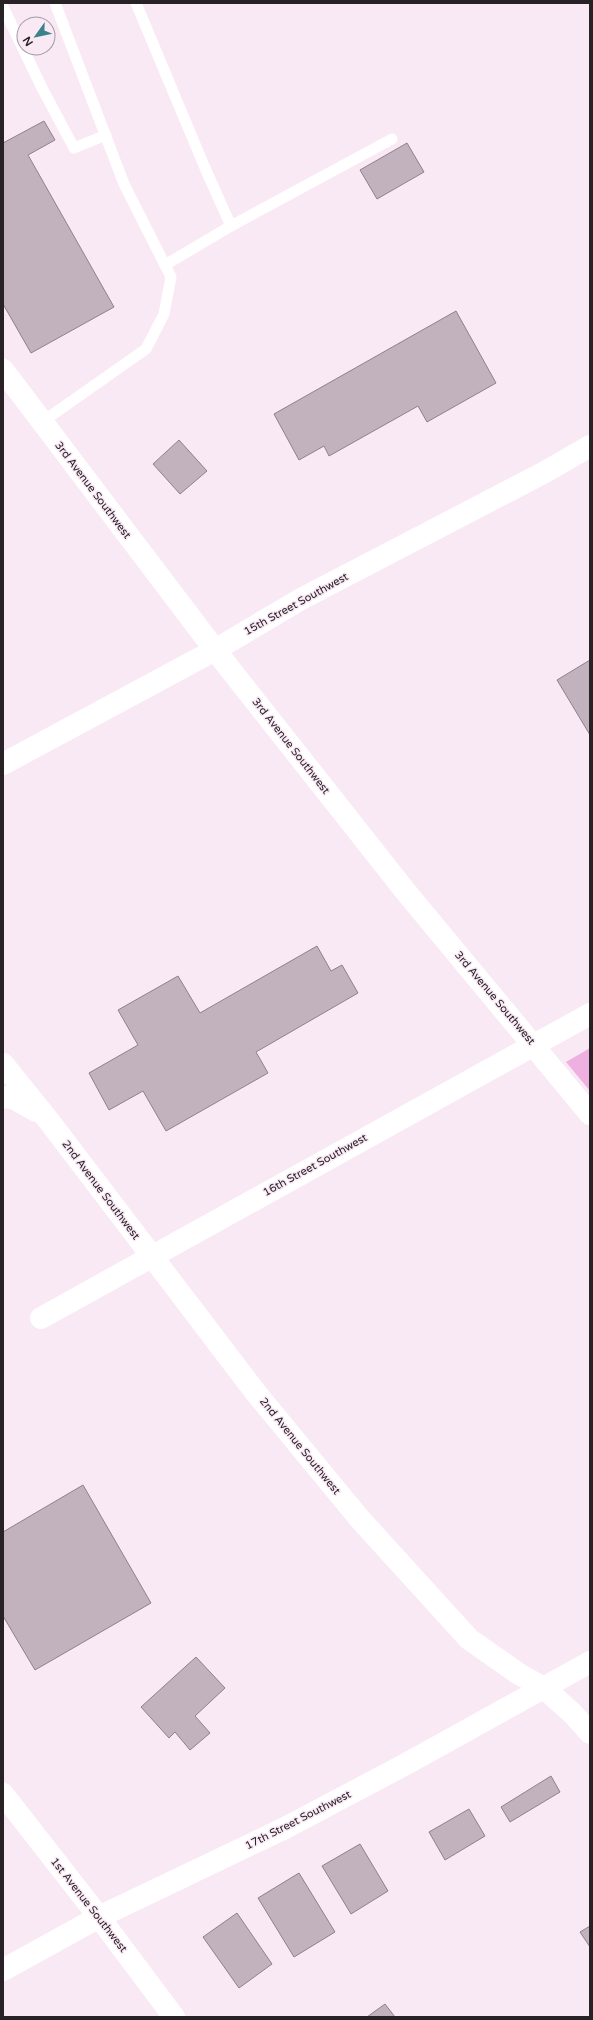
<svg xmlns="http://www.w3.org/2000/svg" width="593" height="2020" font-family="'Varela Round',sans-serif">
  <rect width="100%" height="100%" fill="#f9e9f5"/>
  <!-- green -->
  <polygon fill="#eeb0e1" points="590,1048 590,1091 566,1062"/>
  <!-- building -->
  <g fill="#c1b2bd" stroke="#8f818c">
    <polygon points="44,121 55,140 28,155 114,307 31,353 3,304 3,143"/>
    <polygon points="407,143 424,172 377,199 360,170"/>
    <polygon points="456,311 496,383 427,422 418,406 329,456 324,446 299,460 274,414"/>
    <polygon points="179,440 207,471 180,494 153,464"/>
    <polygon points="590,660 590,735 557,680"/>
    <polygon points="317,946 331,971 342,965 358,993 256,1052 268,1073 166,1131 143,1091 109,1110 89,1073 138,1045 118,1010 178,976 200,1013"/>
    <polygon points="83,1485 151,1603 35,1670 3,1616 3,1532"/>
    <polygon points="196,1657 225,1688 195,1716 210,1733 190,1750 175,1732 169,1738 141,1707"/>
    <polygon points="551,1776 560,1792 510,1822 501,1807"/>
    <polygon points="469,1809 485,1836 445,1860 429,1832"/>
    <polygon points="360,1844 388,1891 351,1914 322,1866"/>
    <polygon points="299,1873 335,1932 294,1957 258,1898"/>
    <polygon points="237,1913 272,1964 239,1988 203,1937"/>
    <polygon points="590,1926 590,1947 580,1932"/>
    <polygon points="385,2004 395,2017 367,2017"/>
  </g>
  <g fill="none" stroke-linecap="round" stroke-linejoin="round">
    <!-- service -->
    <g stroke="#fff" stroke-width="11">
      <polyline points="136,3 205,168 231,226 165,265"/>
      <polyline points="3,7 42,88 74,148 106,135"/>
      <polyline points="231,226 392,139"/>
      <polyline points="42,422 146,349 164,314 171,277 124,184 55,3"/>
    </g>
    <!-- minor -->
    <g stroke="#fff" stroke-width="22">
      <polyline points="3,370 215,650 406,892 590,1114"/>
      <polyline points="3,764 215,650 301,599 545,472 590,446"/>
      <polyline points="3,1064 49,1121 256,1393 359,1518 469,1639 519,1674 544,1688 572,1713 590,1733"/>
      <polyline points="3,1097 13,1098 36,1111"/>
      <polyline points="41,1318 590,1014"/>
    </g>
    <!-- tertiary -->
    <polyline stroke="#fff" stroke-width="22" points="3,1970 99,1917 285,1828 406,1764 590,1662"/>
    <!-- secondary -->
    <polyline stroke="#fff" stroke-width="22" points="3,1794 99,1917 174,2017"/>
  </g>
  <g text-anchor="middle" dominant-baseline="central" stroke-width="3" stroke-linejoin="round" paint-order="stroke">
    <!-- street labels -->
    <g font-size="11" fill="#282226" stroke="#f9e9f5">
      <text transform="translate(93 490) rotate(53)">3rd Avenue Southwest</text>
      <text transform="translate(296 604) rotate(-29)">15th Street Southwest</text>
      <text transform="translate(291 746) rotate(52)">3rd Avenue Southwest</text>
      <text transform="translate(495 998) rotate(50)">3rd Avenue Southwest</text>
      <text transform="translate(315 1165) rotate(-29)">16th Street Southwest</text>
      <text transform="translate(101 1190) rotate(53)">2nd Avenue Southwest</text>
      <text transform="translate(300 1446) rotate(51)">2nd Avenue Southwest</text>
      <text transform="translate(298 1820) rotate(-27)">17th Street Southwest</text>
      <text transform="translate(89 1905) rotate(52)">1st Avenue Southwest</text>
    </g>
  </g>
  <!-- border -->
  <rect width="593" height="2020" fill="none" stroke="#282226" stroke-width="8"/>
  <!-- north arrow -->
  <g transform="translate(36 36) rotate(237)"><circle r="19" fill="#f9e9f5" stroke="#a599a2"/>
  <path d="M0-3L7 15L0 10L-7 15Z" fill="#3a828a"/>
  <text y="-6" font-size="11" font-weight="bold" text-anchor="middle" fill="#282226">N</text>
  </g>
</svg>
